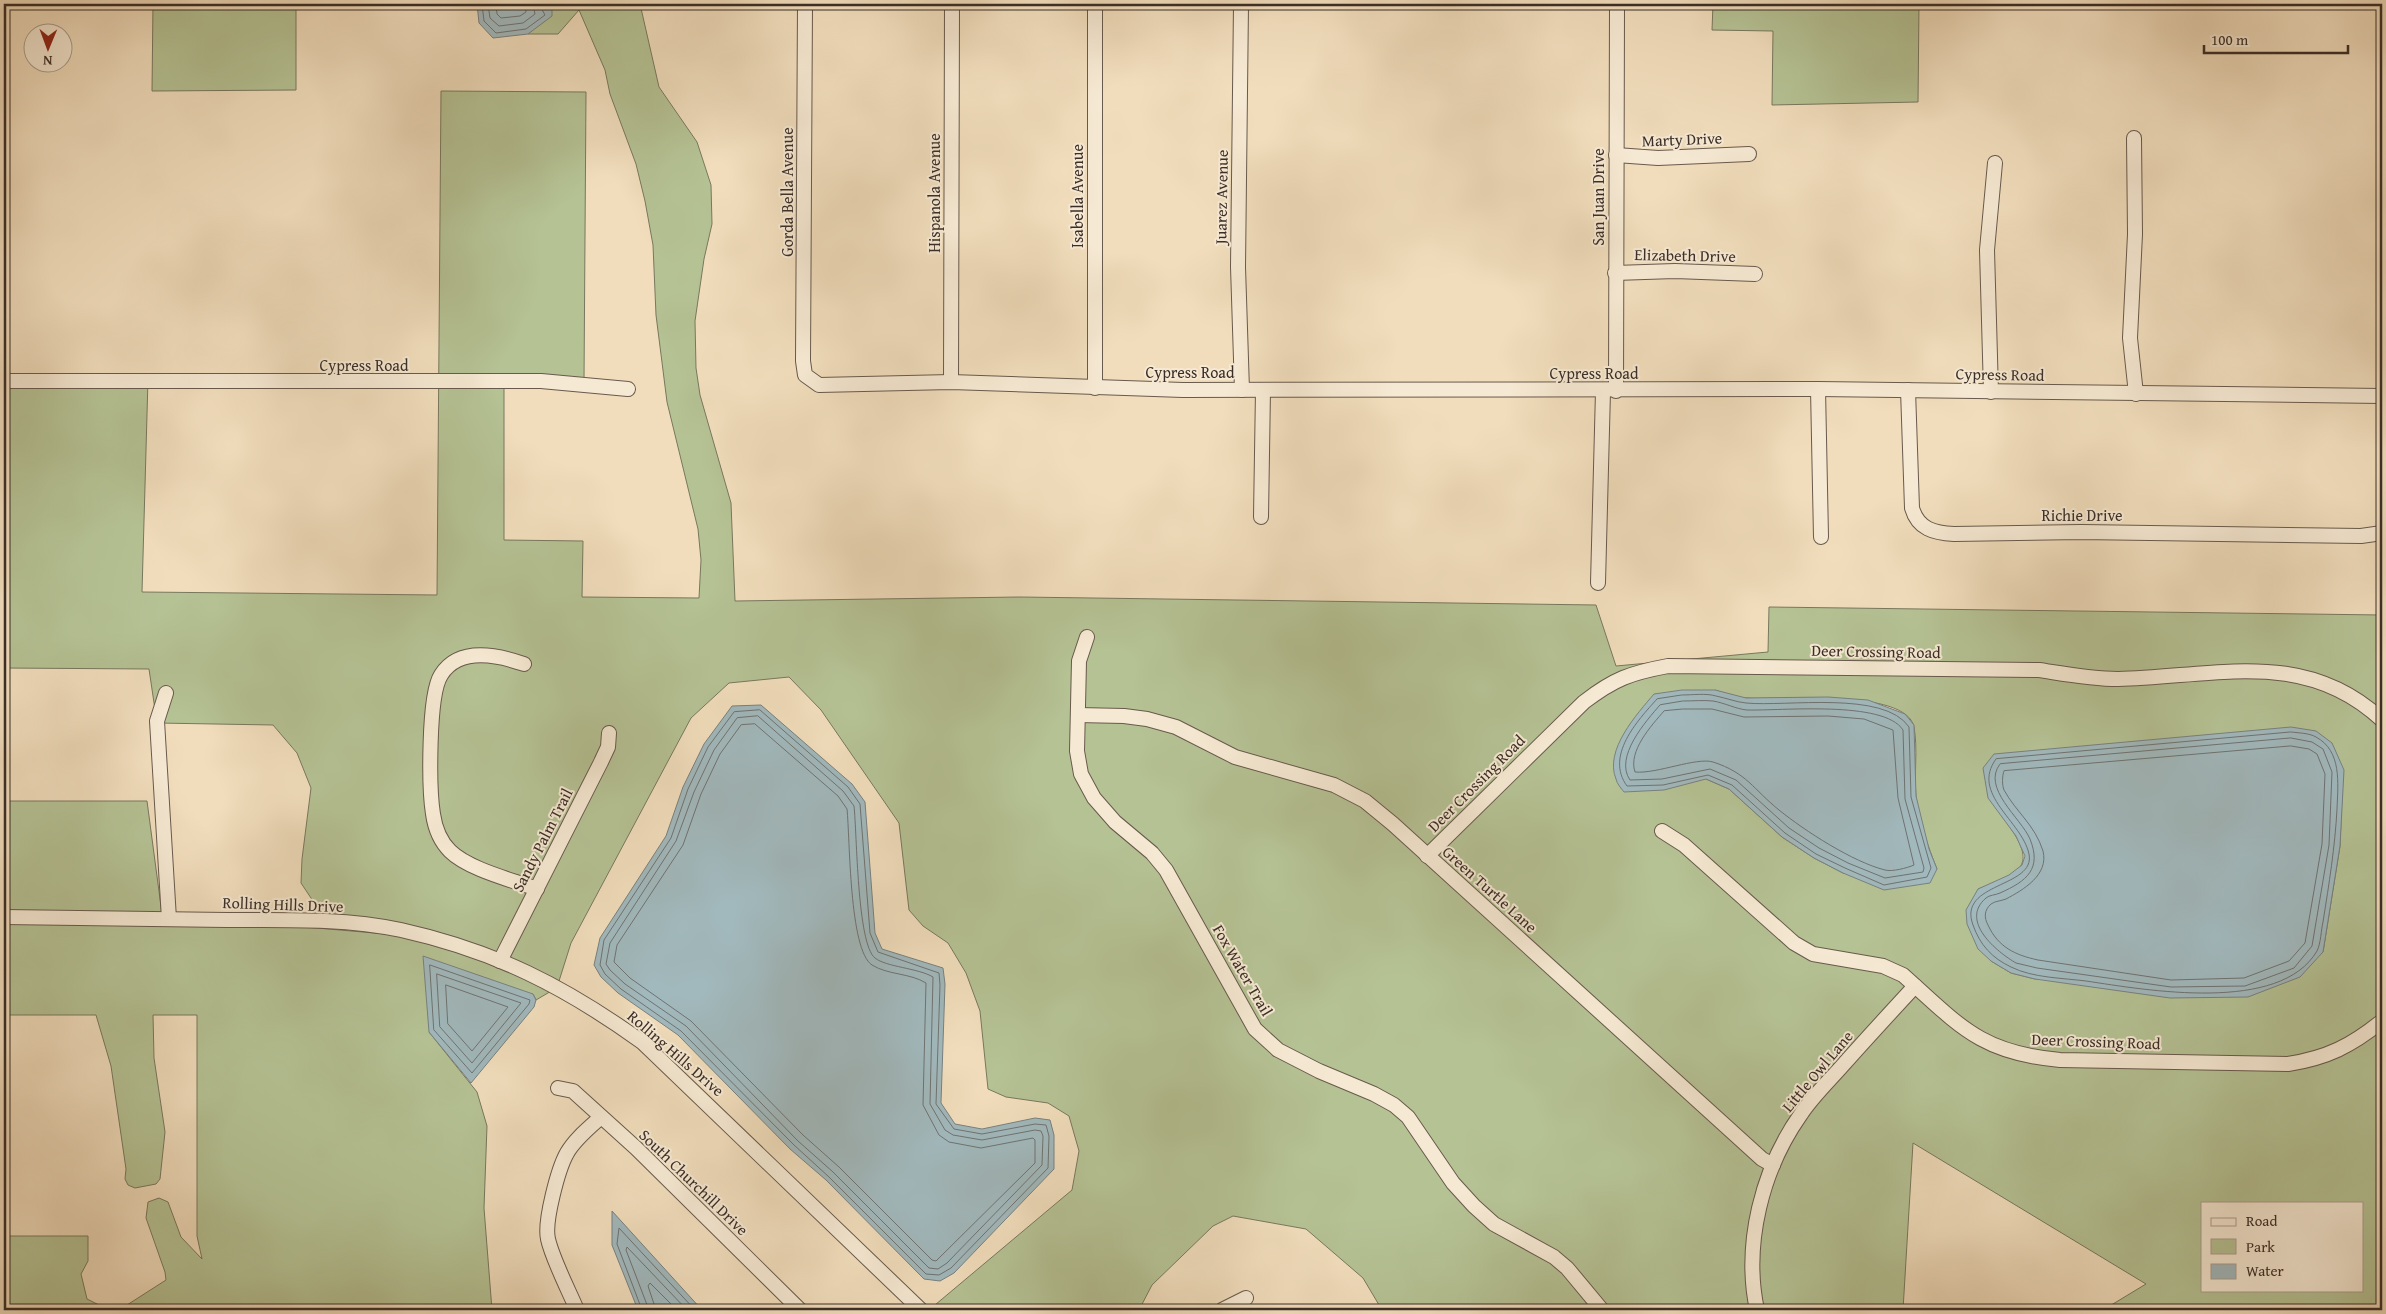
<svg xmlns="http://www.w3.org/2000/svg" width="2386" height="1314" font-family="'Gentium Book Plus',serif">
  <rect width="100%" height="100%" fill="#f1ddbc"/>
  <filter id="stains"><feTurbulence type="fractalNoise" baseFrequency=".004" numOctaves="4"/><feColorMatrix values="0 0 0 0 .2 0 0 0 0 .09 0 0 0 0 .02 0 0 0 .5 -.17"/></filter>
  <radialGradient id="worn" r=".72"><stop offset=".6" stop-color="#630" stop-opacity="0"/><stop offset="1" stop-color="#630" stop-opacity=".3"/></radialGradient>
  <!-- green -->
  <g fill="#b5c294" stroke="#78785e" fill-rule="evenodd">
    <polygon points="153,4 296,4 296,90 152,91"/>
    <path d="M542 4H640L659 87 697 142 711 185 712 224 704 259 695 321 696 368 700 395 731 503 735 601 1020 597 1596 605 1616 666 1768 652 1769 607 2382 615V1310H2103L2146 1284 1913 1143 1903 1310H1382L1363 1278 1306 1229 1233 1216 1213 1226 1152 1285 1139 1310H929L1072 1190 1079 1151 1069 1116 1048 1103 1006 1097 988 1089 980 1011 966 973 948 943 923 926 909 910 899 823 821 710 789 677 729 683 691 718 571 943 559 981 488 950 323 916 301 883 302 859 311 788 297 753 273 725 157 723 149 669 4 668V378L148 379 142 592 437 595 441 91 586 92 584 382H504V540L583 541 582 597 699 598 701 560 698 529 667 402 656 315 653 245 645 201 636 164 610 94 605 70 579 10 558 34H528L552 10ZM1715 690C1725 693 1737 698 1748 698 1778 700 1906 688 1914 727 1918 749 1914 773 1916 796 1919 820 1928 847 1937 869L1843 873 1814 858 1782 837 1729 789 1706 779ZM2343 770 2340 846 2323 952 2035 979 2011 973 1991 961 1978 889C2022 873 2038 866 2007 823ZM2202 1203H2362V1290H2202Z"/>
    <polygon points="1713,4 1919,4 1918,102 1772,105 1773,31 1712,30"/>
    <polygon points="4,801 147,801 162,914 4,911"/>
    <polygon points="4,923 293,926 398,935 484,960 553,990 536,1000 533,994 429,1032 477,1092 487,1126 484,1208 492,1310 4,1310 4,1236 88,1236 88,1261 81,1274 87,1299 105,1308 127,1305 166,1280 165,1272 146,1218 148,1202 159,1198 168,1202 181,1237 202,1259 197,1236 197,1015 153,1015 154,1058 165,1132 160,1179 156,1184 135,1188 128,1185 125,1179 126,1169 111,1066 96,1015 4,1015"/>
  </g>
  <!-- water -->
  <g fill="#a1b8bc" stroke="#788180">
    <polygon points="477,4 542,4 552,10 552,16 528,34 493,38 479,23"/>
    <path d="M1682 690H1715L1746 698 1828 697 1868 700 1905 714 1914 725 1916 796 1929 849 1937 869 1930 883 1884 890 1843 873 1814 858 1782 837 1729 789 1706 779 1664 790 1624 792C1621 788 1617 784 1616 779 1604 750 1637 714 1654 694Z"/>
    <polygon points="761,705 852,784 865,802 875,933 882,949 943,968 945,984 941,1103 955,1124 982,1129 1035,1118 1050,1120 1054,1135 1054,1169 954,1273 940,1281 924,1279 826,1180 790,1149 678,1035 618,993 601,977 594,965 600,938 666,836 683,787 704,744 732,706"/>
    <polygon points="2291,727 2316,731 2332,743 2344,770 2340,846 2323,952 2300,977 2248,997 2170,998 2035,979 2011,973 1991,961 1978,949 1967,924 1966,910 1978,889 2009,875 2022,865 2025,856 2016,836 1988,798 1983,768 1994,754"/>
    <polygon points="423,956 533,994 536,1000 534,1007 471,1083 429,1032"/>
    <polygon points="612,1211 702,1310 638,1310 612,1245"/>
  </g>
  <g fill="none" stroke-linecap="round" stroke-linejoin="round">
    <!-- shore -->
    <g stroke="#6e7372" stroke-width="1">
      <polyline points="482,4 484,21 496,33 526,29 545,15 539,4"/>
      <polyline points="488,4 490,18 499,26 523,23 535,14 533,4"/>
      <polyline points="496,4 497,14 501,18 520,16 526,12 525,4"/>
      <path d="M1682 695C1693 695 1706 693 1716 696 1726 698 1736 702 1746 703 1786 707 1884 690 1909 727L1911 797 1931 868 1927 877 1884 885 1845 868 1816 854 1785 833 1732 785 1708 775 1663 785 1627 786C1605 756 1637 721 1657 699Z"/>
      <path d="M1683 701C1693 701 1704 700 1713 701 1725 703 1736 709 1747 710 1780 711 1884 700 1903 730L1905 799 1924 868 1923 872 1885 878 1848 863 1819 848 1789 828 1736 780 1710 769 1662 779 1630 780C1614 757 1646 721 1660 705Z"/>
      <path d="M1683 709H1712L1744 717 1828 716 1864 719 1893 730 1898 798 1914 865C1907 868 1892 872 1885 870 1853 862 1805 831 1779 810 1753 789 1747 773 1713 762 1696 757 1657 774 1635 772 1628 751 1651 726 1664 711Z"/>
      <polygon points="760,710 848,787 860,804 870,933 878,952 939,973 940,985 936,1104 954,1129 982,1134 1035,1124 1046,1125 1049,1136 1048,1168 951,1268 939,1275 926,1274 829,1177 794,1145 681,1031 621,989 605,974 600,965 604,940 671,838 688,789 708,747 734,712"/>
      <path d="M758 716 843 791 854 806C857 833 857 944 875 958 886 967 918 968 933 977L930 1104 945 1130 953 1135 982 1140 1035 1130 1041 1131 1043 1136 1042 1165 947 1263 938 1269 929 1268 833 1172 798 1141 686 1026 625 984 610 970 606 964 610 943 676 841 694 792 714 750 737 718Z"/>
      <path d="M755 724 838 796 847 809C850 838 849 950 872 965 888 975 910 973 926 983L923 1105 939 1135 949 1142 981 1148 1033 1138 1035 1140V1163L936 1261 932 1260 839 1167 803 1135 691 1021 630 978 614 962 617 945 683 845 701 794 720 754 741 725Z"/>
      <path d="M2291 732C2299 733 2309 733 2316 737 2342 751 2338 783 2337 809 2335 847 2329 884 2323 922 2321 930 2321 943 2317 951 2280 1014 2146 990 2086 981 2063 978 2033 978 2011 967 1992 958 1980 945 1973 925 1957 882 2036 888 2029 854 2022 821 1970 794 1996 759Z"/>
      <path d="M2291 738 2312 742 2323 749 2332 772 2329 845 2312 946 2294 968 2245 986 2171 987 2037 968 2016 963C1997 952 1959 921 1986 898 1989 895 1996 895 2000 893 2027 881 2042 869 2030 839 2021 818 1981 788 2000 764Z"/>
      <path d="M2291 746 2309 749 2317 754 2325 774 2322 844 2305 943 2289 961 2244 978 2171 980 2038 960C2015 955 1998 947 1988 925 1984 918 1984 910 1991 904 1995 901 2001 901 2006 899 2023 890 2049 875 2043 851 2035 825 2016 812 2004 790 2002 785 2002 776 2004 771Z"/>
      <polygon points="430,965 530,1000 529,1004 472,1073 434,1030"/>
      <polygon points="437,974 521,1003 472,1063 440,1027"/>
      <polygon points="446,985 508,1007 472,1051 448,1024"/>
      <polyline points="642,1310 617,1244 619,1228 695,1310"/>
      <polyline points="649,1310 626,1250 627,1247 687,1310"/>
      <polyline points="656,1310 648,1286 650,1283 677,1310"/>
    </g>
    <!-- minor casing -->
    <g stroke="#685a4c" stroke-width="16">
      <g id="minor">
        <polyline points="805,4 803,361 805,375 819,385 951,382 1183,390 1818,389 2382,396"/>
        <polyline points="1241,4 1238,267 1242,390"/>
        <polyline points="2134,138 2135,234 2130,338 2136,394"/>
        <polyline points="1616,155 1658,158 1749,154"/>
        <polyline points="1615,273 1675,271 1755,274"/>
        <polyline points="4,381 541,381 628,389"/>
        <polyline points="951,382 952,4"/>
        <polyline points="1095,388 1095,4"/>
        <polyline points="1818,389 1821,537"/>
        <path d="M1908 390 1912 508C1918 529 1934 533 1954 534L2081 532 2361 536 2382 533"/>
        <polyline points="1616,391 1617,4"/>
        <polyline points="1991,392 1987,250 1995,163"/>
        <polyline points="1261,517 1263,390"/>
        <polyline points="1598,583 1603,391"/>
        <polyline points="1087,637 1079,661 1077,751 1081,774 1094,798 1115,822 1152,853 1166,870 1255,1029 1278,1050 1319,1071 1374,1094 1394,1105 1408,1117 1453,1183 1474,1206 1494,1224 1554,1257 1567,1268 1602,1310"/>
        <path d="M524 664C498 655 459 646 441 675 428 695 429 789 433 814 435 828 440 841 450 851 468 869 512 880 537 889"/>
        <polyline points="166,693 157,721 169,919"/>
        <polyline points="1078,715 1124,716 1147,719 1176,727 1235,757 1334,785 1365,801 1393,824 1762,1159 1773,1165"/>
        <path d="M1662 831 1684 845 1794 943 1813 954 1883 966 1903 975C1959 1025 1980 1053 2060 1060L2288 1064C2327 1058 2351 1046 2382 1021"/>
        <path d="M1427 856 1584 702C1614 679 1630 673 1668 666L2039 670C2065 674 2091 679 2118 679 2214 677 2304 647 2382 720"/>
        <path d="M4 917C78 918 153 919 227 920 284 920 345 918 401 930 495 951 564 986 642 1042L921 1310"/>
        <polyline points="500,961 601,762 608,747 609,733"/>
        <polyline points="558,1088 573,1091 636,1148 800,1310"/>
        <path d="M577 1310C569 1291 552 1258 548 1239 544 1222 558 1169 567 1153 575 1139 589 1128 601 1117"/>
        <polyline points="1222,1310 1246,1298"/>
        <path d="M1757 1310C1743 1244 1762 1169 1801 1114 1813 1096 1829 1081 1843 1065 1867 1038 1891 1012 1915 986"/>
      </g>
    </g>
    <!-- minor -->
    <use href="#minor" stroke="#f6e9d3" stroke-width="14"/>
  </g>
  <g text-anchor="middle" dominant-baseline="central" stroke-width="4" stroke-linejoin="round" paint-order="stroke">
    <!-- street labels -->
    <g font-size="16" fill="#3b2e27" stroke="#f6e9d3">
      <text transform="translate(1682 139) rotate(-2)">Marty Drive</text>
      <text transform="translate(787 192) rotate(-90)">Gorda Bella Avenue</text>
      <text transform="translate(934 193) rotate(-90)">Hispanola Avenue</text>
      <text transform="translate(1077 196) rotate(-90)">Isabella Avenue</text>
      <text transform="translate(1221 197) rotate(-89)">Juarez Avenue</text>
      <text transform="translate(1598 197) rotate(-90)">San Juan Drive</text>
      <text transform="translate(1685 255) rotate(1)">Elizabeth Drive</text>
      <text x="364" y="365">Cypress Road</text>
      <text x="1190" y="372">Cypress Road</text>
      <text x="1594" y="373">Cypress Road</text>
      <text transform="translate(2000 374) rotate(1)">Cypress Road</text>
      <text x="2082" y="515">Richie Drive</text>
      <text transform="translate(1876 651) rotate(1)">Deer Crossing Road</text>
      <text transform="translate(1476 783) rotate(-45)">Deer Crossing Road</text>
      <text transform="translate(542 840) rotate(-63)">Sandy Palm Trail</text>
      <text transform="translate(1490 889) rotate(42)">Green Turtle Lane</text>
      <text transform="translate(283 904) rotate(2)">Rolling Hills Drive</text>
      <text transform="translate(1243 970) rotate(60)">Fox Water Trail</text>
      <text transform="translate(2096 1041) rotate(2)">Deer Crossing Road</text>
      <text transform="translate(676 1053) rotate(41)">Rolling Hills Drive</text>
      <text transform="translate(1817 1071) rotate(-50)">Little Owl Lane</text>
      <text transform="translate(694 1182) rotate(44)">South Churchill Drive</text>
    </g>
  </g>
  <!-- margin -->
  <rect width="2386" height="1314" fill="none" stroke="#f1ddbc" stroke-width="20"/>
  <rect x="5" y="5" width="2376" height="1304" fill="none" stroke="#3b2e27" stroke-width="2.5"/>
  <rect x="10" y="10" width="2366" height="1294" fill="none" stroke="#3b2e27"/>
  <!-- legend -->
  <rect x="2201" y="1202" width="162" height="90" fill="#f6e9d3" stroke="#ab9e8e"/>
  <rect x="2211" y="1218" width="25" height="8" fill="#f6e9d3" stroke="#ab9e8e"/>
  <text x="2246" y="1226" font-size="15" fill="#3b2e27">Road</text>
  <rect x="2211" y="1239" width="25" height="15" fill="#b5c294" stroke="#ab9e8e"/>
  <text x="2246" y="1252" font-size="15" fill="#3b2e27">Park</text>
  <rect x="2211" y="1264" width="25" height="15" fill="#a1b8bc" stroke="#ab9e8e"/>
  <text x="2246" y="1276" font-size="15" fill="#3b2e27">Water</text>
  <!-- north arrow -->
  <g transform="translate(48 48) rotate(181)"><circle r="24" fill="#f6e9d3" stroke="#ab9e8e"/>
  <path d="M0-4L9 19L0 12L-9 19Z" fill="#8f2418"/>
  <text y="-8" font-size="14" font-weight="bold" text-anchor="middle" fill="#3b2e27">N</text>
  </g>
  <!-- scale -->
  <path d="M2204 45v8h144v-8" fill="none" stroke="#3b2e27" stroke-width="2.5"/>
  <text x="2211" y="45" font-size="15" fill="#3b2e27" stroke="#f6e9d3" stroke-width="4" paint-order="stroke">100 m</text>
  <rect width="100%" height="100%" filter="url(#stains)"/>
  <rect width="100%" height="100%" fill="url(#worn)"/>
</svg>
